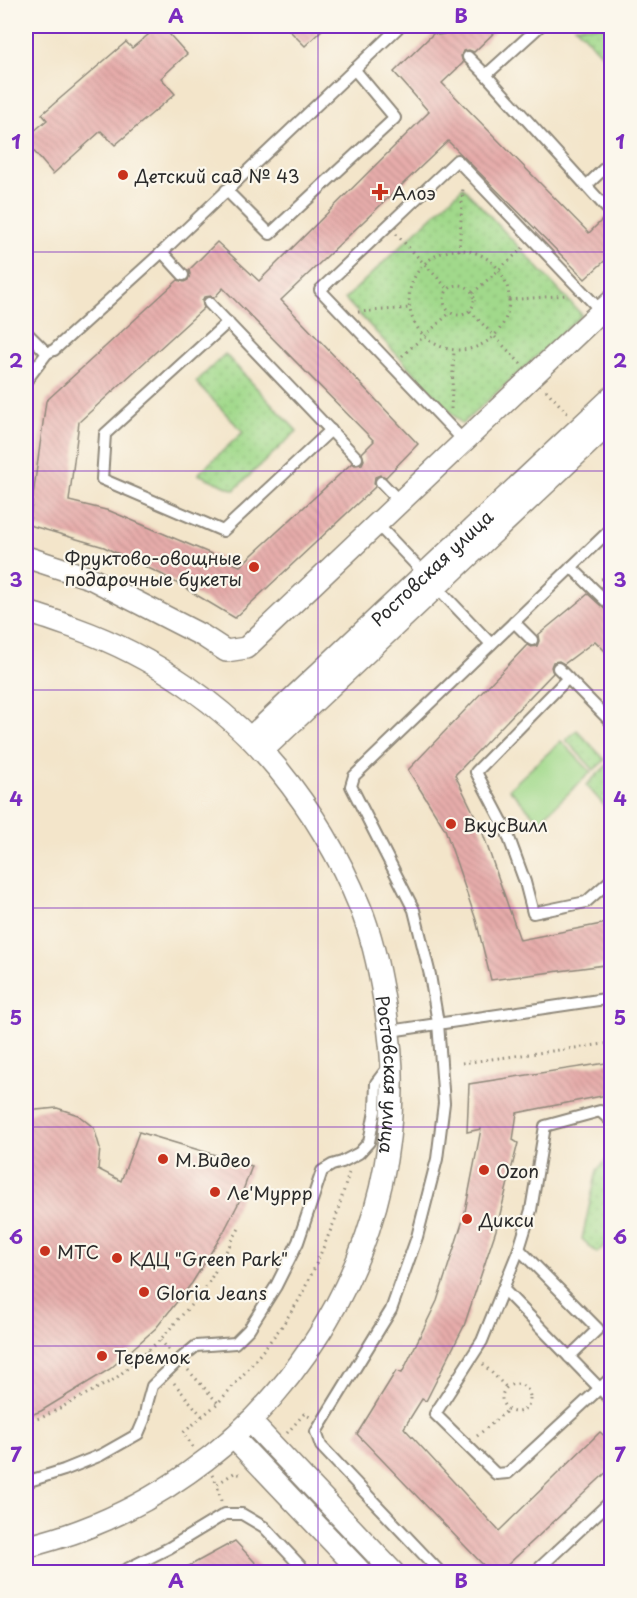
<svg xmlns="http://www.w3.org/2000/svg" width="637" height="1598" font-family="'Playpen Sans',sans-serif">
  <defs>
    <pattern id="grass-dots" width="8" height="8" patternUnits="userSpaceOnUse" patternTransform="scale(1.5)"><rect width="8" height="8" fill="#a1d98b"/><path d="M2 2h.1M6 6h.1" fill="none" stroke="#8bba78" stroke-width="1.8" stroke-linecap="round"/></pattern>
    <pattern id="building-back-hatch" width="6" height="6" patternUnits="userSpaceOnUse" patternTransform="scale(1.5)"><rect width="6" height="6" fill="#e6acaa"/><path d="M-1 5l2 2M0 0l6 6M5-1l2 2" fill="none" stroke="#c59492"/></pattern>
  </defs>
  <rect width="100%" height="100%" fill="#fbf7ec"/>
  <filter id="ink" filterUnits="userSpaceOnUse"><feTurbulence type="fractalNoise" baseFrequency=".0167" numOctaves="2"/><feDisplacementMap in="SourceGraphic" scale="12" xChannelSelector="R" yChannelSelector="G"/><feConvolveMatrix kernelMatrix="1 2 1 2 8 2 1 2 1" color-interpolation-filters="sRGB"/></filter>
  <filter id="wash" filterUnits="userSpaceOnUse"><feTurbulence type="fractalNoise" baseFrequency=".008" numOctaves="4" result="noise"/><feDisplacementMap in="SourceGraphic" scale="24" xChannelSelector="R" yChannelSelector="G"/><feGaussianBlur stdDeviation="1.35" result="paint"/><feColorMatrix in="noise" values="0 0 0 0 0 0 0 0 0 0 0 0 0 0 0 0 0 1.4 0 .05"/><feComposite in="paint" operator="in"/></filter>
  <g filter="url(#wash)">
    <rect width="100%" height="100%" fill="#f3e5ca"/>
    <!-- grass -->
    <g fill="url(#grass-dots)" stroke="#66825b" stroke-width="1.5">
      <polygon points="575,26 611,26 611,64"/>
      <polygon points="463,187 582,315 462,424 345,299"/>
      <polygon points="225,354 297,431 234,490 198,474 243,432 196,382"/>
      <polygon points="577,730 605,760 594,770 566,740"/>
      <polygon points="607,765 611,769 611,813 586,785"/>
      <polygon points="611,1155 611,1239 597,1253 582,1239 597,1170"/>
    </g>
    <!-- garden -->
    <polygon fill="#a1d98b" stroke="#66825b" stroke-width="1.5" points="561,741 591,772 539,821 509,789"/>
    <g id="blocks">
      <!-- building -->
      <g fill="url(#building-back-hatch)" fill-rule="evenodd">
        <polygon points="159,26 162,26 187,54 161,78 175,94 115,145 101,131 53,174 26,142 26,138 47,120 42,114 126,42 132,48"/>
        <polygon points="285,26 326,26 305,46"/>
        <path d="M446 26H501L474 52 469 50 463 51 461 56 463 63 442 83 589 233 605 217 612 219V254L585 279 448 141 281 300 418 444 386 477 380 475 375 477 374 483 375 487 235 618 163 575 104 547 29 525 46 401 178 280 184 282 188 280 190 274 189 270 217 242 259 281 429 112 394 72 434 33 438 35 444 34 446 30ZM223 288 374 441 362 453 364 460 362 464 355 465 352 463 240 566 110 511 69 501 79 422 204 308 202 301 204 297 211 296 214 298Z"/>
        <polygon points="588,594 612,616 612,658 595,641 564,664 559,661 553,662 551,667 553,673 455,775 481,828 520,940 612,922 612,964 491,980 476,920 445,829 408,770 527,645 531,647 537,646 539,641 538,635"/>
        <polygon points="612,1062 612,1094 517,1113 513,1140 518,1143 496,1230 464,1326 426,1401 422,1399 404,1428 499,1531 600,1432 612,1443 612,1467 500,1572 490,1572 357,1434 396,1371 402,1373 437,1301 464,1217 481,1129 467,1132 469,1084"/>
        <polygon points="57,1108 78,1115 94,1128 100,1148 98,1169 121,1181 139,1132 252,1166 238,1204 223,1233 192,1283 156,1328 110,1369 41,1411 26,1417 26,1117 36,1110"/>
        <polygon points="235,1541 264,1572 178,1572"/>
      </g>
    </g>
  </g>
  <g filter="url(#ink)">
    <use href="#blocks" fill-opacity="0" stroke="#8f887a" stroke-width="1.5"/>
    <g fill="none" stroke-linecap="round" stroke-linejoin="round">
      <!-- service casing -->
      <g stroke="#8f887a" stroke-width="14">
        <g id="service">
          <polyline points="437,26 439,28"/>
          <polyline points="540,26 486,75 610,212"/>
          <polyline points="468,57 486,75"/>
          <polyline points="587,185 612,161"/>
          <polyline points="226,190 270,234 395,118 354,69"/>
          <polyline points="162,252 183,275"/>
          <polyline points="209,303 357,458"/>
          <polyline points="228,322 105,434 102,479 223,531 331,430"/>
          <polyline points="26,332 47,353"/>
          <polyline points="26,381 47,353 54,350 162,252 400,26"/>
          <polyline points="464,441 320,290 457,160 601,311"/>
          <polyline points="381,482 400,502"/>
          <polyline points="377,524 491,644"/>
          <polyline points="571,567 612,607"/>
          <polyline points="514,622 532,640"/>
          <polyline points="558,668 612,723"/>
          <polyline points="568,678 476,772 505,827 525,882 533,913 586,902 612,879"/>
          <polyline points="390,1031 612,998"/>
          <polyline points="612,1122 600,1111 545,1126 531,1210 519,1249 482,1341 435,1414 496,1474 508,1473 612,1377"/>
          <polyline points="519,1249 598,1329 569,1357"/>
          <polyline points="503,1289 612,1401"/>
          <polyline points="26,1482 64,1470 101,1455 138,1434 144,1420 147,1404 152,1386 179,1360 196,1346 235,1343 249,1329 276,1286 298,1242 322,1171 332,1165 342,1162 359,1153 369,1142 375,1111 376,1083 389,1066"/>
          <polyline points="121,1572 169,1548 225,1514 242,1514 264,1527 306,1572"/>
          <polyline points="440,1572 321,1446 316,1432 391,1310 417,1237 437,1159 444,1103 438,1023 430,975 414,910 351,786 354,776 612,528"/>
          <polyline points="535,1572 612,1500"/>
        </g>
      </g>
      <!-- minor casing -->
      <g stroke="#8f887a" stroke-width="24">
        <g id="minor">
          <polyline points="26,557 90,578 203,636 226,651 246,648 612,301"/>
          <path id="s1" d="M26 612C42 616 58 622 75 628 153 656 225 705 278 769 313 812 339 855 360 907 372 936 379 969 384 1000 389 1029 393 1059 392 1089 391 1240 311 1387 188 1473 156 1496 118 1516 81 1530 63 1537 44 1542 26 1547"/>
          <path id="s2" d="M250 738 612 397"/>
          <polyline points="262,751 612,421"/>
          <polyline points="250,1421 393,1572"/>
          <polyline points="233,1437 361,1572"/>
        </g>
      </g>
      <!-- path -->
      <g stroke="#8f887a" stroke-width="3" stroke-dasharray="1.5 4.5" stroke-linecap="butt">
        <polyline points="396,234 449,290"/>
        <circle cx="459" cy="300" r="50"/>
        <polyline points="459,251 463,187"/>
        <circle cx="459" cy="300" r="15"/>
        <polyline points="473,293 523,248"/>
        <polyline points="509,300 567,295"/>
        <polyline points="470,311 521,364"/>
        <polyline points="358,312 410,308"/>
        <polyline points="402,356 451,312"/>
        <polyline points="546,390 568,414"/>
        <polyline points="451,409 454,350"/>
        <polyline points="609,456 612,459"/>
        <polyline points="601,579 612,578"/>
        <polyline points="462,1063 612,1043"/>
        <polyline points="160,1340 171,1352"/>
        <polyline points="147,1351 156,1362"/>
        <polyline points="483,1364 507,1388"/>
        <polyline points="188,1370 218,1403"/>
        <polyline points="174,1383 202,1416"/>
        <circle cx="516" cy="1398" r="14"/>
        <polyline points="26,1422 43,1417 115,1379 160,1340 205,1289 241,1225"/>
        <polyline points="287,1433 304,1414 310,1417"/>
        <polyline points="477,1436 508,1410"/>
        <polyline points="193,1447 183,1433 218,1403 249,1368 282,1326 299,1300 314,1269 335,1220 349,1173"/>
        <polyline points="212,1475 217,1484"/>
        <polyline points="221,1501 217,1484 234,1473 243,1475"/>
      </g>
      <!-- service -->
      <use href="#service" stroke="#fff" stroke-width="10"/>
      <!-- minor -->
      <use href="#minor" stroke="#fff" stroke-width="21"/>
    </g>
  </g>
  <!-- grid -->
  <path fill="none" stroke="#7b2cbf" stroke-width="1.5" stroke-opacity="0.55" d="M318 26V1572M26 252H612M26 471H612M26 690H612M26 908H612M26 1127H612M26 1346H612"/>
  <!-- markers -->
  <g fill="#c8321e" stroke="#fbf7ec" stroke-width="2">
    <circle cx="123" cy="175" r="6"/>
    <path d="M377 183h6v6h6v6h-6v6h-6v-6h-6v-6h6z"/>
    <circle cx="254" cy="567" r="6"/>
    <circle cx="451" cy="824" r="6"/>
    <circle cx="163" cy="1159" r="6"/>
    <circle cx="484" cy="1170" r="6"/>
    <circle cx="215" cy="1192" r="6"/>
    <circle cx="467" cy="1219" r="6"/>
    <circle cx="45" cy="1251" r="6"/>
    <circle cx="117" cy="1258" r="6"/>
    <circle cx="144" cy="1292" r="6"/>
    <circle cx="102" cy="1356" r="6"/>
  </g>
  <g text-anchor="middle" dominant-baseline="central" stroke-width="4.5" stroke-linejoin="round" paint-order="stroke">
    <!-- poi labels -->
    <g font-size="18" fill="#2b2b2b" stroke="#fbf7ec" text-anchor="start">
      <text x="135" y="175">Детский сад № 43</text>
      <text x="392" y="192">Алоэ</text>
      <text x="242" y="557" text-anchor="end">Фруктово-овощные<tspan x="242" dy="21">подарочные букеты</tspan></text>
      <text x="463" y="824">ВкусВилл</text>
      <text x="175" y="1159">М.Видео</text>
      <text x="496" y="1170">Ozon</text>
      <text x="227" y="1192">Ле'Муррр</text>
      <text x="479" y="1219">Дикси</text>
      <text x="57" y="1251">МТС</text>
      <text x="129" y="1258">КДЦ "Green Park"</text>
      <text x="156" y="1292">Gloria Jeans</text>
      <text x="114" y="1356">Теремок</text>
    </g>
    <!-- street labels -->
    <g font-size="18" fill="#2b2b2b" stroke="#fbf7ec">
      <text stroke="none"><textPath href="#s2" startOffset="249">Ростовская улица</textPath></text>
      <text stroke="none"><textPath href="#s1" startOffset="634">Ростовская улица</textPath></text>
    </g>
  </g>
  <!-- margin -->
  <rect width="637" height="1598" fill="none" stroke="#fbf7ec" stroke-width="66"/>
  <rect x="33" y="33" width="571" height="1532" fill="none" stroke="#7b2cbf" stroke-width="2"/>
  <g font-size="20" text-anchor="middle" font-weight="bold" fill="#7b2cbf">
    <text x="176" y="23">A</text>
    <text x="461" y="23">B</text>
    <text x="16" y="149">1</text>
    <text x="620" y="149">1</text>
    <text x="16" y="368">2</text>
    <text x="620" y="368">2</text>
    <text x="16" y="587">3</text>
    <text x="620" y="587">3</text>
    <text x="16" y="806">4</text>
    <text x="620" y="806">4</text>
    <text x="16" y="1025">5</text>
    <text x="620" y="1025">5</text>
    <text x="16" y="1244">6</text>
    <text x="620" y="1244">6</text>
    <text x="16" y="1462">7</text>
    <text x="620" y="1462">7</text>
    <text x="176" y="1588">A</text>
    <text x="461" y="1588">B</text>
  </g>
</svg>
